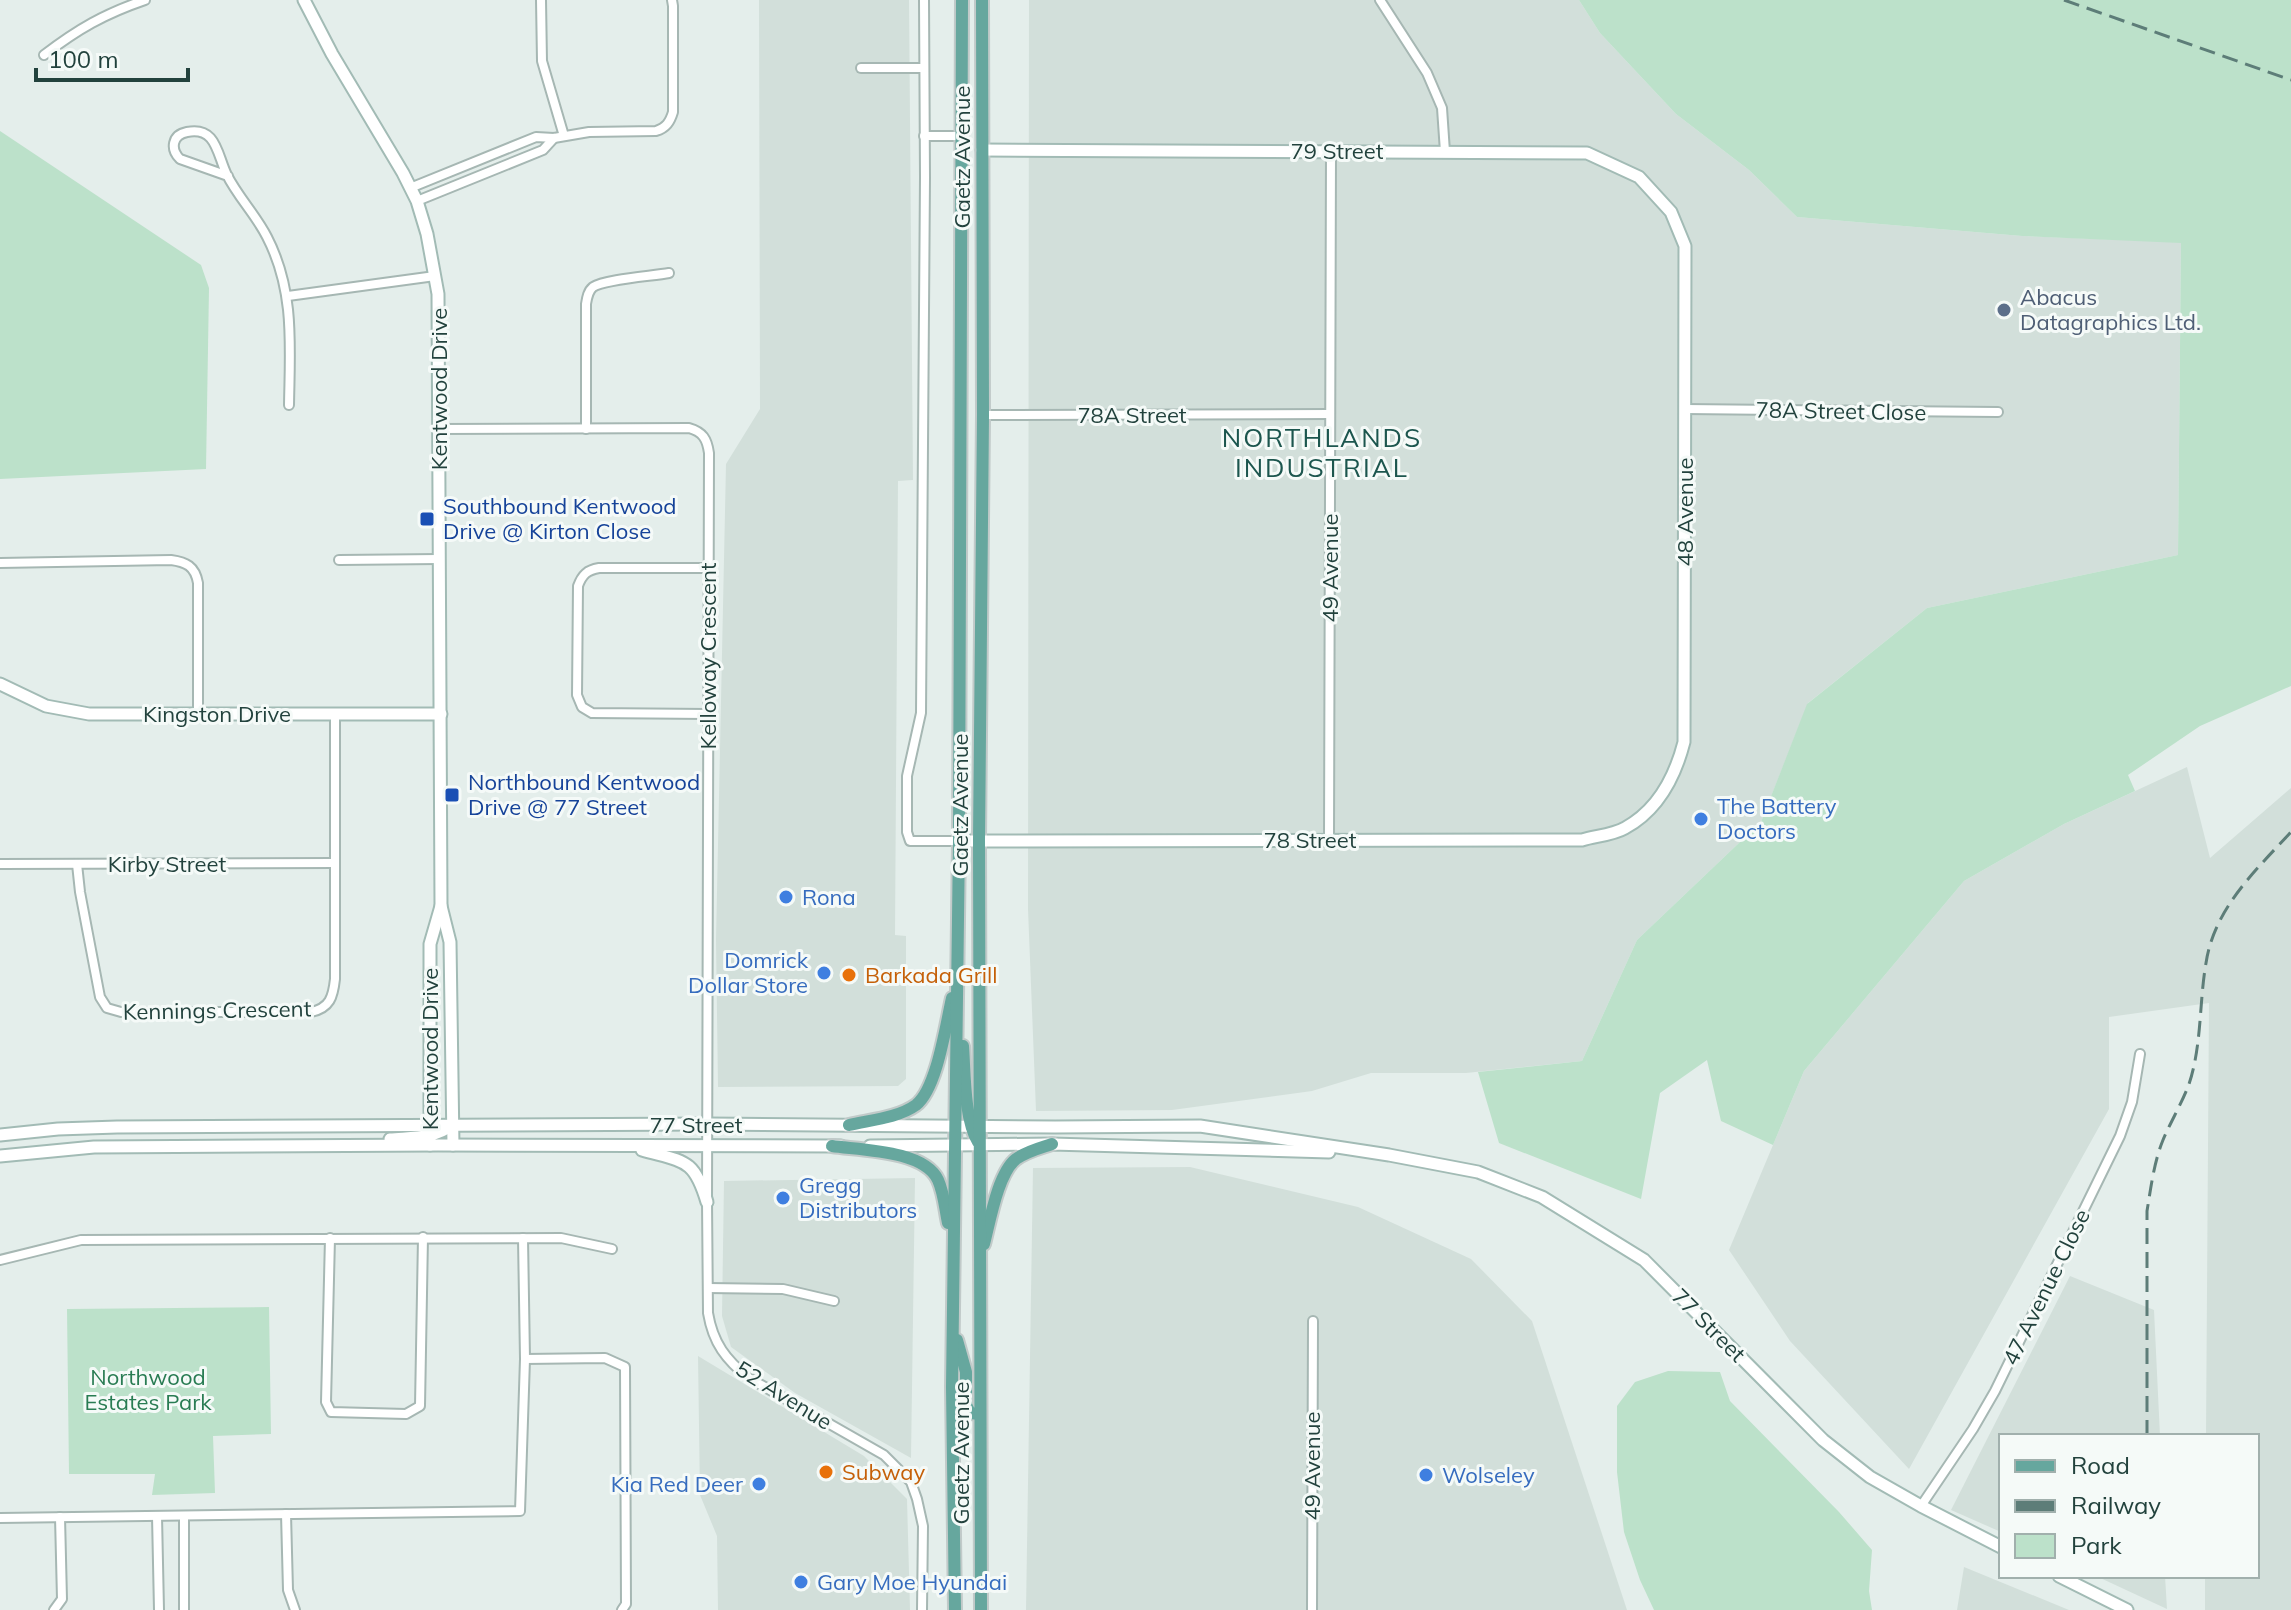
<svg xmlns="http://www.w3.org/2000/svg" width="2291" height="1610" font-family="Mulish,sans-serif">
  <rect width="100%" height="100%" fill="#e4eeeb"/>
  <!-- built -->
  <g fill="#d2dfda">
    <polygon points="759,0 909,0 913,480 898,481 895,935 906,936 906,1079 898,1086 718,1087 716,940 726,464 760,409"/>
    <polygon points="1029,0 1579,0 1600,33 1676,114 1749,170 1797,217 2022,236 2181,242 2178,555 1927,608 1808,703 1761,822 1637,940 1582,1061 1466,1073 1371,1073 1312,1091 1172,1110 1036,1111 1028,909"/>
    <polygon points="2187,767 2210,858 2291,788 2291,1610 2205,1610 2205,1576 2257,1576 2257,1436 2206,1436 2209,1003 2109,1017 2109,1109 1909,1469 1790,1341 1729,1250 1804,1071 1964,881 2064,824"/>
    <polygon points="1190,1167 1358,1207 1471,1259 1532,1321 1627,1610 1026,1610 1033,1168"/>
    <polygon points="915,1178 911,1458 795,1393 731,1347 722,1316 724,1181"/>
    <polygon points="2070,1276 2154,1310 2160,1436 2001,1436 2001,1532 1951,1510"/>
    <polygon points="698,1356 864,1456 907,1499 910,1610 718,1610 717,1536 700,1495"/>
    <polygon points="1964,1567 2069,1610 1957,1610"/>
    <polygon points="2096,1576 2165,1576 2167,1609"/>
  </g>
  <!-- green -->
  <g fill="#bce1ca">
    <polygon points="1579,0 2291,0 2291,686 2200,726 2128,775 2135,791 2064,824 1964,881 1804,1071 1773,1145 1721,1121 1707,1060 1660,1093 1641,1199 1499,1143 1478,1072 1582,1061 1637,940 1761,822 1807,704 1927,608 2178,555 2181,243 2022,236 1797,217 1749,170 1676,114 1600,33"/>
    <polygon points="0,131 201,265 209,288 206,469 0,479"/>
    <polygon points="269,1307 271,1434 213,1436 215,1493 152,1495 155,1474 69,1474 67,1309"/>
    <polygon points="1668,1371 1720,1372 1730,1401 1839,1512 1872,1550 1869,1591 1872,1610 1654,1610 1640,1580 1624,1532 1617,1472 1617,1406 1635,1382"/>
  </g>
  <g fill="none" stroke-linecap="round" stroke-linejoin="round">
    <!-- street casing -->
    <g stroke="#a6b7b3" stroke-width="12">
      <g id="street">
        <polyline points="541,0 542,61 564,136"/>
        <polyline points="924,0 925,177 921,713 907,776 907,832 910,841 959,841"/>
        <polyline points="1380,0 1427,73 1442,108 1445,152"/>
        <path d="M44 55C78 29 104 14 145 0"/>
        <polyline points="861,68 924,68"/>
        <polyline points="924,136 961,136"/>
        <path d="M228 176 180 159C170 149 172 135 187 132 217 126 217 155 227 175 238 197 256 215 267 237 295 291 290 346 289 405"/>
        <path d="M410 188 536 137 554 138 589 132 656 131C666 128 670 122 673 112V6L672 0"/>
        <polyline points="417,201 543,150 554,138"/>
        <polyline points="288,296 435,276"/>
        <polyline points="1685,409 1998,412"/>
        <polyline points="983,415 1330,414"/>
        <path d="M439 429 689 428C703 432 707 439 709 453L707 1202 708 1313C713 1343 726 1360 749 1378L884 1455 911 1482 917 1499 923 1526 922 1610"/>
        <path d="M586 429V304C587 298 588 291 593 287 605 279 653 276 669 273"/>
        <polyline points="339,560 439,559"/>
        <path d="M0 563 171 560C186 562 195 566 198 583V714"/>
        <path d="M708 714 592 713 582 707 577 695 578 586C582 575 587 570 599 568H708"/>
        <polyline points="1329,840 1331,151"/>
        <polyline points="0,864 334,863"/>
        <path d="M77 864 80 892 100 997 107 1008 121 1012H311C330 1008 333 997 335 979V714"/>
        <polyline points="330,1238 326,1402 331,1412 406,1414 420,1406 423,1237"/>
        <polyline points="0,1260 81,1240 561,1238 612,1249"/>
        <polyline points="708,1288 783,1289 834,1301"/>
        <polyline points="525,1359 605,1358 625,1367 626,1604 622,1610"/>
        <polyline points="1921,1506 1973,1429 1995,1391 2120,1136 2132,1102 2140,1054"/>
        <polyline points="286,1514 288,1590 295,1610"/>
        <polyline points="157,1516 159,1610"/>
        <polyline points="0,1518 520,1511 525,1359 523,1238"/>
        <polyline points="54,1610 62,1599 60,1517"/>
        <polyline points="184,1610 184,1516"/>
        <polyline points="1312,1610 1313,1321"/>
      </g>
    </g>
    <!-- secondary casing -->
    <g stroke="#a2bbb5" stroke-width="15">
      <g id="secondary">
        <polyline points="304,0 332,54 403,173 417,201 427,234 438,294 441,906 450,942 453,1145"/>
        <polyline points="0,684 46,706 89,714 441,714"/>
        <path d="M959 841 1582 840C1595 836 1613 835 1625 828 1658 810 1675 777 1684 742L1685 246 1671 212 1639 177 1587 153 982 150"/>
        <polyline points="0,1135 58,1129 117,1127 709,1124 1055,1127 1200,1126 1389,1155 1478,1172 1542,1197 1644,1260 1823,1440 1870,1477 1921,1506 2001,1547"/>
        <path d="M390 1139C412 1137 434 1139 452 1125"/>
        <polyline points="430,1145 430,944 441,906"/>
        <polyline points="870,1146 1052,1144 1329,1152"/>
        <path d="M642 1150C684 1162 694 1158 707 1202"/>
        <polyline points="0,1156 94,1147 438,1145 841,1146"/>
        <polyline points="2059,1576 2127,1610"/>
      </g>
    </g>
    <!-- primary casing -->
    <g stroke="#c1cac9" stroke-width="16">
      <g id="primary">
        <path d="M963 1046C965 1073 964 1119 978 1142"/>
        <path d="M849 1125C870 1120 898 1118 916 1105 937 1089 946 1024 952 998"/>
        <path d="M832 1146C860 1150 924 1150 938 1180 944 1193 945 1209 948 1223"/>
        <path d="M984 1244C990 1221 998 1173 1016 1159 1027 1151 1040 1148 1052 1144"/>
        <polyline points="957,1340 966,1372 966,1405 970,1413 980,1414"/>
        <polyline points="955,1610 952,1387 959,841 962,0"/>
        <polyline points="981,1610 979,841 983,415 982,0"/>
      </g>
    </g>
    <!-- street -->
    <use href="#street" stroke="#fff" stroke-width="8"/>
    <!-- secondary -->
    <use href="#secondary" stroke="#fff" stroke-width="11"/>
    <!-- primary -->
    <use href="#primary" stroke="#66a79e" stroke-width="12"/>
    <!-- rail -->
    <g stroke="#5d7d78" stroke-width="3" stroke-dasharray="16 8" stroke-linecap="butt">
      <polyline points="2064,0 2291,80"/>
      <path d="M2147 1436V1211C2151 1187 2154 1162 2163 1140 2171 1121 2182 1103 2189 1084 2202 1045 2199 1003 2206 963 2214 909 2255 871 2291 832"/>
    </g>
  </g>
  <!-- markers -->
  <circle fill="#5c6f8a" stroke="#f5faf8" stroke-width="3" cx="2004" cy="310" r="8"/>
  <g fill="#1a4fb4" stroke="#f5faf8" stroke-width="3">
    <rect x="419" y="511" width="16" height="16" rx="4"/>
    <rect x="444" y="787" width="16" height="16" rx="4"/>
  </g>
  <g fill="#3f7fe0" stroke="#f5faf8" stroke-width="3">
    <circle cx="1701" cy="819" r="8"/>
    <circle cx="786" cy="897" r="8"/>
    <circle cx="824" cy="973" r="8"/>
    <circle cx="783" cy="1198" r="8"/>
    <circle cx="1426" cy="1475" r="8"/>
    <circle cx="759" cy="1484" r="8"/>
    <circle cx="801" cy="1582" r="8"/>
  </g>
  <g fill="#e8710a" stroke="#f5faf8" stroke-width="3">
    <circle cx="849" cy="975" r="8"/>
    <circle cx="826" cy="1472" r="8"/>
  </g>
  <g text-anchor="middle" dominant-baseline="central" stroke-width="6" stroke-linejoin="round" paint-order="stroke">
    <!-- street labels -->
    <g font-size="22" fill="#22423d" stroke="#f5faf8">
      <text x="1337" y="151">79 Street</text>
      <text transform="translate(962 157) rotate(-90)">Gaetz Avenue</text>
      <text transform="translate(439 389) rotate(-90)">Kentwood Drive</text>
      <text transform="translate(1841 411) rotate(1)">78A Street Close</text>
      <text x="1132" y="415">78A Street</text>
      <text transform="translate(1685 512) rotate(-90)">48 Avenue</text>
      <text transform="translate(1330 568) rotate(-90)">49 Avenue</text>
      <text transform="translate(708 656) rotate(-90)">Kelloway Crescent</text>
      <text x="217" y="714">Kingston Drive</text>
      <text transform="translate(960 805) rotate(-90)">Gaetz Avenue</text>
      <text x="1310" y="840">78 Street</text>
      <text x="167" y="864">Kirby Street</text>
      <text transform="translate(217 1010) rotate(-1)">Kennings Crescent</text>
      <text transform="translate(430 1049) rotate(-90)">Kentwood Drive</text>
      <text x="696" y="1125">77 Street</text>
      <text transform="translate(2046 1287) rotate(-64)">47 Avenue Close</text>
      <text transform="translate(1709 1325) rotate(45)">77 Street</text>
      <text transform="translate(784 1395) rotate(32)">52 Avenue</text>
      <text transform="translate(961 1453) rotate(-90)">Gaetz Avenue</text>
      <text transform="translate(1312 1466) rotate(-90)">49 Avenue</text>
    </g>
    <!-- service labels -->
    <g font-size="22" fill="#4e5e75" stroke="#f5faf8" text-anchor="start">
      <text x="2020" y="297">Abacus<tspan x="2020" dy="25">Datagraphics Ltd.</tspan></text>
    </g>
    <!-- transit labels -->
    <g font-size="22" fill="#164399" stroke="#f5faf8" text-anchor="start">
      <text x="443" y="506">Southbound Kentwood<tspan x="443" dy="25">Drive @ Kirton Close</tspan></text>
      <text x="468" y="782">Northbound Kentwood<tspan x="468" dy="25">Drive @ 77 Street</tspan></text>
    </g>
    <!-- shop labels -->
    <g font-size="22" fill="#366cbe" stroke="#f5faf8" text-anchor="start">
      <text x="1717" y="806">The Battery<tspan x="1717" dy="25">Doctors</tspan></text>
      <text x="802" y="897">Rona</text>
      <text x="808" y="960" text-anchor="end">Domrick<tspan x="808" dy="25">Dollar Store</tspan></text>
      <text x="799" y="1185">Gregg<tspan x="799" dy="25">Distributors</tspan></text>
      <text x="1442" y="1475">Wolseley</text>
      <text x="743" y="1484" text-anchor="end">Kia Red Deer</text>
      <text x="817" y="1582">Gary Moe Hyundai</text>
    </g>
    <!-- food labels -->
    <g font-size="22" fill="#c56008" stroke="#f5faf8" text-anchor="start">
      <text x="865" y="975">Barkada Grill</text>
      <text x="842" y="1472">Subway</text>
    </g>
    <!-- park labels -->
    <g font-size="22" fill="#297c53" stroke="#f5faf8">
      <text x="148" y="1377">Northwood<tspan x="148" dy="25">Estates Park</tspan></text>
    </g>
    <!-- quarter labels -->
    <g font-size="26" letter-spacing="2" fill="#1c564e" stroke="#f5faf8">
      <text x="1322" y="437">NORTHLANDS<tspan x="1322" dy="30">INDUSTRIAL</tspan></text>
    </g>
  </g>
  <!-- legend -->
  <rect x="1999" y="1434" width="260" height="144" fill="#f5faf8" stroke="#a1b0ad" stroke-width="2"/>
  <rect x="2015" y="1460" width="40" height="12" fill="#66a79e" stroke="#a1b0ad" stroke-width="2"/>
  <text x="2071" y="1474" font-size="24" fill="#22423d">Road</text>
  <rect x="2015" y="1500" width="40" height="12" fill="#5d7d78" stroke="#a1b0ad" stroke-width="2"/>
  <text x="2071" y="1514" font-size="24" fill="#22423d">Railway</text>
  <rect x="2015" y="1534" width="40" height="24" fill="#bce1ca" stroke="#a1b0ad" stroke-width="2"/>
  <text x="2071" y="1554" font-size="24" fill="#22423d">Park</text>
  <!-- scale -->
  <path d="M36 68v12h152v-12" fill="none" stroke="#22423d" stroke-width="4"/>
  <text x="48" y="68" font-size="24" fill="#22423d" stroke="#f5faf8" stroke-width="6" paint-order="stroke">100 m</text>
</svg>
